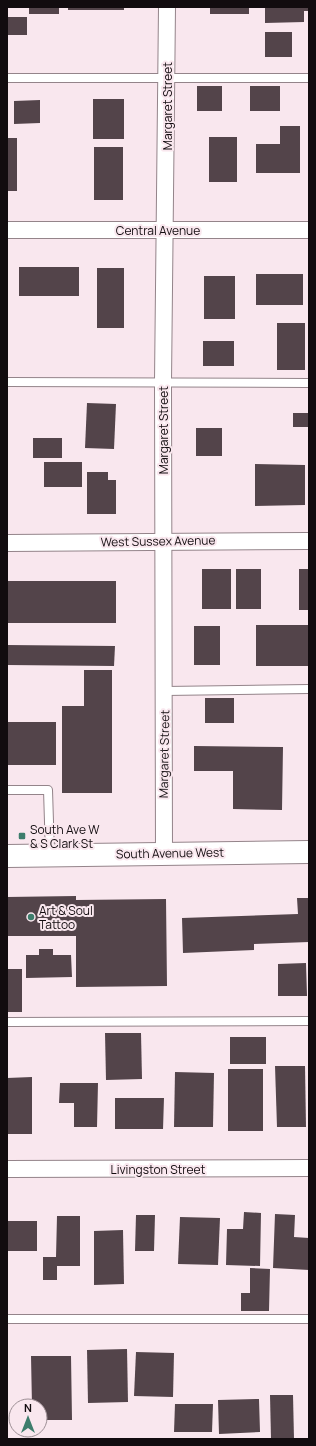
<svg xmlns="http://www.w3.org/2000/svg" width="316" height="1446" font-family="Manrope,sans-serif">
  <rect width="100%" height="100%" fill="#f9e7ee"/>
  <!-- building -->
  <g fill="#53444a">
    <rect x="29" y="7" width="30" height="7"/>
    <rect x="68" y="7" width="56" height="3"/>
    <rect x="210" y="7" width="39" height="7"/>
    <polygon points="265,7 309,7 309,11 304,11 304,22 265,23"/>
    <rect x="7" y="17" width="20" height="18"/>
    <rect x="265" y="32" width="27" height="25"/>
    <rect x="197" y="86" width="25" height="25"/>
    <rect x="250" y="86" width="30" height="25"/>
    <rect x="93" y="99" width="31" height="40"/>
    <polygon points="40,100 40,123 14,124 14,101"/>
    <polygon points="280,126 300,126 300,173 256,173 256,144 280,144"/>
    <rect x="209" y="137" width="28" height="45"/>
    <rect x="7" y="138" width="10" height="53"/>
    <rect x="94" y="147" width="29" height="53"/>
    <rect x="19" y="267" width="60" height="29"/>
    <rect x="97" y="268" width="27" height="60"/>
    <rect x="256" y="274" width="47" height="31"/>
    <rect x="204" y="276" width="31" height="43"/>
    <rect x="277" y="323" width="28" height="47"/>
    <rect x="203" y="341" width="31" height="25"/>
    <polygon points="87,403 116,404 114,449 85,448"/>
    <rect x="293" y="413" width="16" height="14"/>
    <rect x="196" y="428" width="26" height="28"/>
    <rect x="33" y="438" width="29" height="20"/>
    <rect x="44" y="462" width="38" height="25"/>
    <polygon points="255,464 305,465 305,505 255,506"/>
    <polygon points="87,472 108,472 108,480 116,480 116,514 87,514"/>
    <rect x="202" y="569" width="29" height="40"/>
    <rect x="236" y="569" width="25" height="40"/>
    <rect x="299" y="569" width="10" height="41"/>
    <rect x="7" y="581" width="109" height="42"/>
    <rect x="256" y="625" width="52" height="41"/>
    <rect x="194" y="626" width="26" height="39"/>
    <polygon points="7,645 115,646 114,666 7,665"/>
    <polygon points="84,670 112,670 112,793 62,793 62,706 84,706"/>
    <rect x="205" y="698" width="29" height="25"/>
    <rect x="7" y="722" width="49" height="43"/>
    <polygon points="194,746 283,747 282,810 233,809 233,771 194,771"/>
    <polygon points="76,896 76,900 166,899 167,986 76,987 76,936 7,936 7,897"/>
    <polygon points="297,898 309,898 309,942 254,944 254,950 183,953 182,918 298,914"/>
    <polygon points="39,949 53,949 53,955 71,955 72,977 26,978 26,955 39,955"/>
    <polygon points="306,963 307,996 278,996 278,964"/>
    <rect x="7" y="969" width="15" height="43"/>
    <polygon points="105,1033 141,1033 142,1079 106,1080"/>
    <rect x="230" y="1037" width="36" height="27"/>
    <polygon points="275,1066 305,1066 306,1127 277,1127"/>
    <rect x="228" y="1069" width="35" height="62"/>
    <polygon points="175,1072 214,1073 213,1127 174,1127"/>
    <polygon points="32,1077 32,1134 7,1134 7,1078"/>
    <polygon points="60,1083 98,1083 97,1127 74,1127 74,1103 59,1103"/>
    <polygon points="115,1098 164,1098 163,1129 115,1129"/>
    <polygon points="244,1212 261,1213 260,1266 226,1265 227,1229 243,1229"/>
    <polygon points="275,1214 295,1215 294,1237 309,1238 309,1270 273,1268"/>
    <polygon points="136,1215 155,1215 154,1251 135,1251"/>
    <polygon points="57,1216 80,1216 80,1266 57,1266 57,1280 43,1280 43,1257 56,1257"/>
    <polygon points="180,1217 220,1218 218,1265 178,1264"/>
    <rect x="7" y="1221" width="30" height="30"/>
    <polygon points="123,1230 124,1284 94,1285 94,1231"/>
    <polygon points="250,1268 270,1269 269,1311 241,1311 241,1293 250,1293"/>
    <polygon points="127,1349 128,1402 88,1403 87,1350"/>
    <polygon points="136,1352 174,1353 173,1397 134,1396"/>
    <polygon points="31,1356 71,1356 72,1420 40,1420 40,1406 32,1406"/>
    <polygon points="270,1395 293,1395 294,1439 271,1439"/>
    <polygon points="259,1399 260,1432 219,1434 218,1400"/>
    <polygon points="175,1404 213,1404 212,1432 174,1432"/>
  </g>
  <g fill="none" stroke-linecap="round" stroke-linejoin="round">
    <!-- lane casing -->
    <g stroke="#94848a" stroke-width="10">
      <g id="lane">
        <polyline points="7,78 309,78"/>
        <polyline points="7,382 309,383"/>
        <polyline points="165,691 309,689"/>
        <polyline points="7,790 48,790 50,854"/>
        <polyline points="7,1022 309,1021"/>
        <polyline points="7,1319 309,1319"/>
      </g>
    </g>
    <!-- street casing -->
    <g stroke="#94848a" stroke-width="18">
      <g id="street">
        <polyline points="7,230 309,230"/>
        <polyline points="7,543 309,541"/>
        <polyline points="164,853 163,382 167,7"/>
        <polyline points="7,1169 309,1168"/>
      </g>
    </g>
    <!-- secondary casing -->
    <g stroke="#94848a" stroke-width="24">
      <polyline id="secondary" points="7,856 309,852"/>
    </g>
    <!-- lane -->
    <use href="#lane" stroke="#fff" stroke-width="8"/>
    <!-- street -->
    <use href="#street" stroke="#fff" stroke-width="16"/>
    <!-- secondary -->
    <use href="#secondary" stroke="#fff" stroke-width="22"/>
  </g>
  <!-- markers -->
  <g fill="#3d7d6c" stroke="#f9e7ee" stroke-width="1.5">
    <rect x="18" y="832" width="8" height="8" rx="2"/>
    <circle cx="31" cy="917" r="4"/>
  </g>
  <g text-anchor="middle" dominant-baseline="central" stroke-width="4" stroke-linejoin="round" paint-order="stroke">
    <!-- street labels -->
    <g font-size="12" fill="#120c0f" stroke="#f9e7ee">
      <text transform="translate(167 106) rotate(-90)">Margaret Street</text>
      <text x="158" y="230">Central Avenue</text>
      <text transform="translate(163 430) rotate(-90)">Margaret Street</text>
      <text transform="translate(158 541) rotate(-1)">West Sussex Avenue</text>
      <text transform="translate(164 754) rotate(-89)">Margaret Street</text>
      <text transform="translate(170 853) rotate(-1)">South Avenue West</text>
      <text x="158" y="1169">Livingston Street</text>
    </g>
    <!-- poi labels -->
    <g font-size="12" fill="#120c0f" stroke="#f9e7ee" text-anchor="start">
      <text x="30" y="829">South Ave W<tspan x="30" dy="14">&amp; S Clark St</tspan></text>
      <text x="39" y="910">Art &amp; Soul<tspan x="39" dy="14">Tattoo</tspan></text>
    </g>
  </g>
  <!-- border -->
  <rect width="316" height="1446" fill="none" stroke="#120c0f" stroke-width="16"/>
  <!-- north arrow -->
  <g transform="translate(28 1418)"><circle r="19" fill="#f9e7ee" stroke="#9d8f95"/>
  <path d="M0-3L7 15L0 10L-7 15Z" fill="#3d7d6c"/>
  <text y="-6" font-size="11" font-weight="bold" text-anchor="middle" fill="#120c0f">N</text>
  </g>
</svg>
